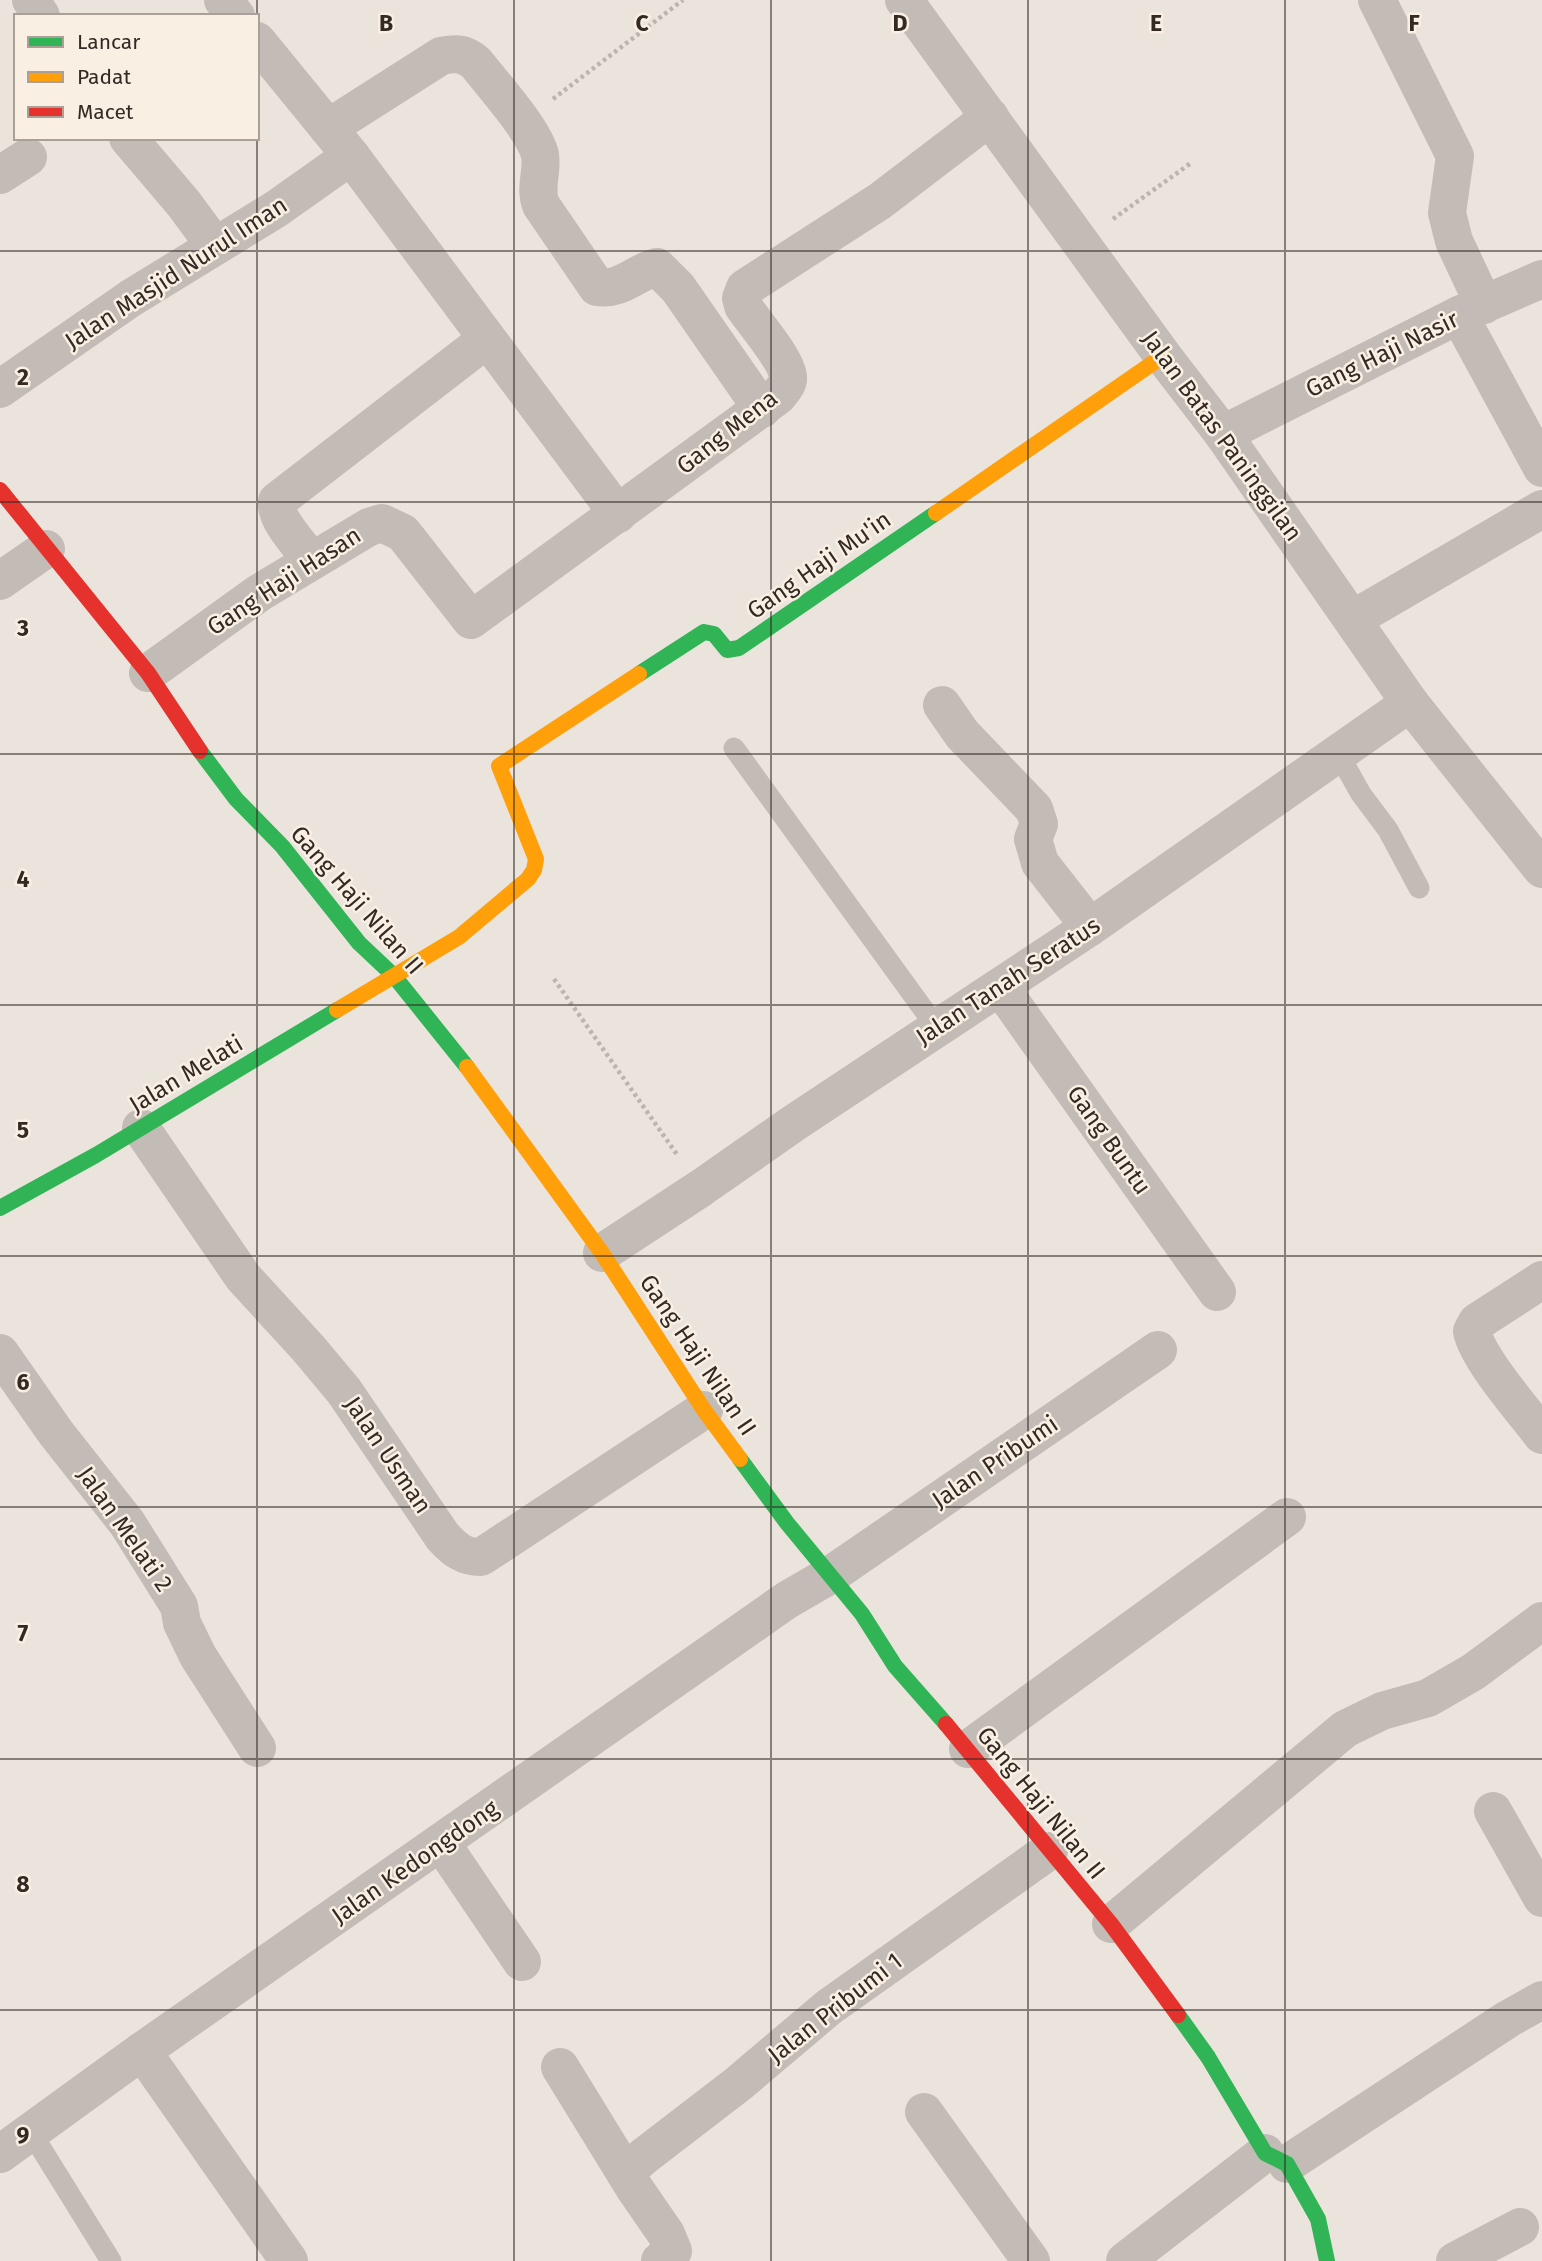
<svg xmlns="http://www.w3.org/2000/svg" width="1542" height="2261" font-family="'Fira Sans',sans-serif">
  <rect width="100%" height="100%" fill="#ebe4dd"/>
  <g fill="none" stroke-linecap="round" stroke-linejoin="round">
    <!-- path -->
    <g stroke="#bcb4ae" stroke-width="4.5" stroke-dasharray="3.5 3.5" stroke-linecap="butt">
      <polyline points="553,99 683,0"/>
      <polyline points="1113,219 1191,163"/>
      <polyline points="554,979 678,1156"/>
    </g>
    <!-- lane -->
    <g stroke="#c3bcb6" stroke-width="21">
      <polyline points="734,748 937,1028"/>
      <polyline points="1338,753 1361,794 1388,830 1419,888"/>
      <polyline points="31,2132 111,2261"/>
    </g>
    <!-- street -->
    <g stroke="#c3bcb6" stroke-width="38">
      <polyline points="31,0 41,16"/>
      <polyline points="223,0 236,16"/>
      <polyline points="904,0 1163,356 1223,434 1410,703 1542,869"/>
      <polyline points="1377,0 1455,156 1447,213 1454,241 1484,305"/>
      <polyline points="257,41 351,156 618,514"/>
      <path d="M328 128 441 56C456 53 464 53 476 63 493 85 534 130 540 155 543 172 534 188 541 205L597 287C621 291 636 272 657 267L678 288 762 409"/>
      <polyline points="128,138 184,204 215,246"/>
      <polyline points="0,175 28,157"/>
      <polyline points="1459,315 1542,468"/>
      <polyline points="0,389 131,298 276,209 351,156"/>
      <polyline points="1223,434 1459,315 1542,279"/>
      <path d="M312 561C301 546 274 519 277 501L487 339"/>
      <polyline points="0,581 46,549"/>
      <polyline points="1353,619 1542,509"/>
      <path d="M148 673 259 593 369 527 382 523 403 533 471 620 778 396C782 390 789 384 788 377 787 360 753 321 743 306L741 298 745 288 880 201 990 117"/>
      <polyline points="942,705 962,734 1034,809 1039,824 1033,839 1040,863 1090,927"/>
      <polyline points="1001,988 1217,1292"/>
      <path d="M141 1128 243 1277 308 1348 344 1391 443 1537C455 1550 464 1557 481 1557L704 1410"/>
      <polyline points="602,1253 701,1188 794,1123 1090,927 1410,703"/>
      <path d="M1542 1280 1477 1322 1472 1331C1477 1358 1524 1411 1542 1435"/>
      <polyline points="0,1353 56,1433 127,1523 179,1606 182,1623 198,1656 257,1748"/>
      <polyline points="968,1749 1287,1517"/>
      <polyline points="1493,1811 1542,1898"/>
      <polyline points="442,1844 522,1962"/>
      <polyline points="1111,1924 1345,1729 1382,1711 1428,1698 1473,1672 1542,1621"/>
      <polyline points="142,2051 289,2261"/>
      <polyline points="560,2067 635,2189 666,2234 673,2251 660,2261"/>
      <polyline points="924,2112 1031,2261"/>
      <polyline points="0,2154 142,2051 787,1600 832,1574 1158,1350"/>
      <polyline points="1287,2164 1508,2019 1542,2000"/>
      <polyline points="626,2172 643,2157 738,2084 829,2007 1049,1851"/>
      <polyline points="1125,2261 1265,2153"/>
      <polyline points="1455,2261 1520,2227"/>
    </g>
    <!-- fast -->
    <g stroke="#30b455" stroke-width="16">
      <polyline points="639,674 704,632 714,634 727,650 739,648 936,513"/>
      <polyline points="200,751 236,799 282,846 359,943 394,976 467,1067"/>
      <polyline points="0,1208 96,1155 337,1010"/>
      <polyline points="740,1459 787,1523 862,1614 895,1666 946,1724"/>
      <polyline points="1178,2015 1208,2057 1265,2153 1287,2164 1318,2219 1327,2261"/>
    </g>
    <!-- slow -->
    <g stroke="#ff9f0a" stroke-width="16">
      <polyline points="936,513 1163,356"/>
      <polyline points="337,1010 459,937 528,879 534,870 536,859 499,766 639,674"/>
      <polyline points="467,1067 602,1253 704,1410 740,1459"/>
    </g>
    <!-- jam -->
    <g stroke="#e5322d" stroke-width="16">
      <polyline points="0,490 148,673 200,751"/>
      <polyline points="946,1724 1111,1924 1178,2015"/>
    </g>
  </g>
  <!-- grid -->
  <path fill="none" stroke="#332a25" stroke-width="2" stroke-opacity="0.55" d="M257 0V16M514 0V2261M771 0V2261M1028 0V2261M1285 0V2261M257 138V2261M0 251H1542M0 502H1542M0 754H1542M0 1005H1542M0 1256H1542M0 1507H1542M0 1759H1542M0 2010H1542"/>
  <g text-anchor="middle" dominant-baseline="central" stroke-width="5" stroke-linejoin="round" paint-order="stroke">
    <!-- street labels -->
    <g font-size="24" fill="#332a25" stroke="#f9efe3">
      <text transform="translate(176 273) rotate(-33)">Jalan Masjid Nurul Iman</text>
      <text transform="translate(1382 354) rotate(-26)">Gang Haji Nasir</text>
      <text transform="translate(727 432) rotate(-38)">Gang Mena</text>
      <text transform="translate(1222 436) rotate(54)">Jalan Batas Paninggilan</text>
      <text transform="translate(819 565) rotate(-35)">Gang Haji Mu'in</text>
      <text transform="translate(284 581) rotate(-33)">Gang Haji Hasan</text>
      <text transform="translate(357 900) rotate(49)">Gang Haji Nilan II</text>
      <text transform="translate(1008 981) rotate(-33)">Jalan Tanah Seratus</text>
      <text transform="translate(186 1074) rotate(-31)">Jalan Melati</text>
      <text transform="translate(1109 1140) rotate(55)">Gang Buntu</text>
      <text transform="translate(698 1355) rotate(56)">Gang Haji Nilan II</text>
      <text transform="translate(388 1455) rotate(56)">Jalan Usman</text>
      <text transform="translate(995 1462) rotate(-34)">Jalan Pribumi</text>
      <text transform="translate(125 1529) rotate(55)">Jalan Melati 2</text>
      <text transform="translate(1041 1803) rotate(51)">Gang Haji Nilan II</text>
      <text transform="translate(415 1862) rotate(-35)">Jalan Kedongdong</text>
      <text transform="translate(835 2008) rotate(-38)">Jalan Pribumi 1</text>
    </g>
  </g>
  <g font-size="23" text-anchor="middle" font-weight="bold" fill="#332a25" stroke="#f9efe3" stroke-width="5" stroke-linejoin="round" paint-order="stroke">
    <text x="386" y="31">B</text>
    <text x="642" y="31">C</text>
    <text x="900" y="31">D</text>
    <text x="1156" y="31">E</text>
    <text x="1414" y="31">F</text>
    <text x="23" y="385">2</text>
    <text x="23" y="636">3</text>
    <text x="23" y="887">4</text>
    <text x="23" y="1138">5</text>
    <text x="23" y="1390">6</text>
    <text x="23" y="1641">7</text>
    <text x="23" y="1892">8</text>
    <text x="23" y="2143">9</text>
  </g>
  <!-- legend -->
  <rect x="14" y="14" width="245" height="126" fill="#f9efe3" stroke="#aaa097" stroke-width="2"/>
  <rect x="28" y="37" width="35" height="10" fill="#30b455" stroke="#aaa097" stroke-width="2"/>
  <text x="77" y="49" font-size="21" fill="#332a25">Lancar</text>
  <rect x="28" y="72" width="35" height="10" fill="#ff9f0a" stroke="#aaa097" stroke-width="2"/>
  <text x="77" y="84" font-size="21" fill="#332a25">Padat</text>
  <rect x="28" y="107" width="35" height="10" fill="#e5322d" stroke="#aaa097" stroke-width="2"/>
  <text x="77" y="119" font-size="21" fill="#332a25">Macet</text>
</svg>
